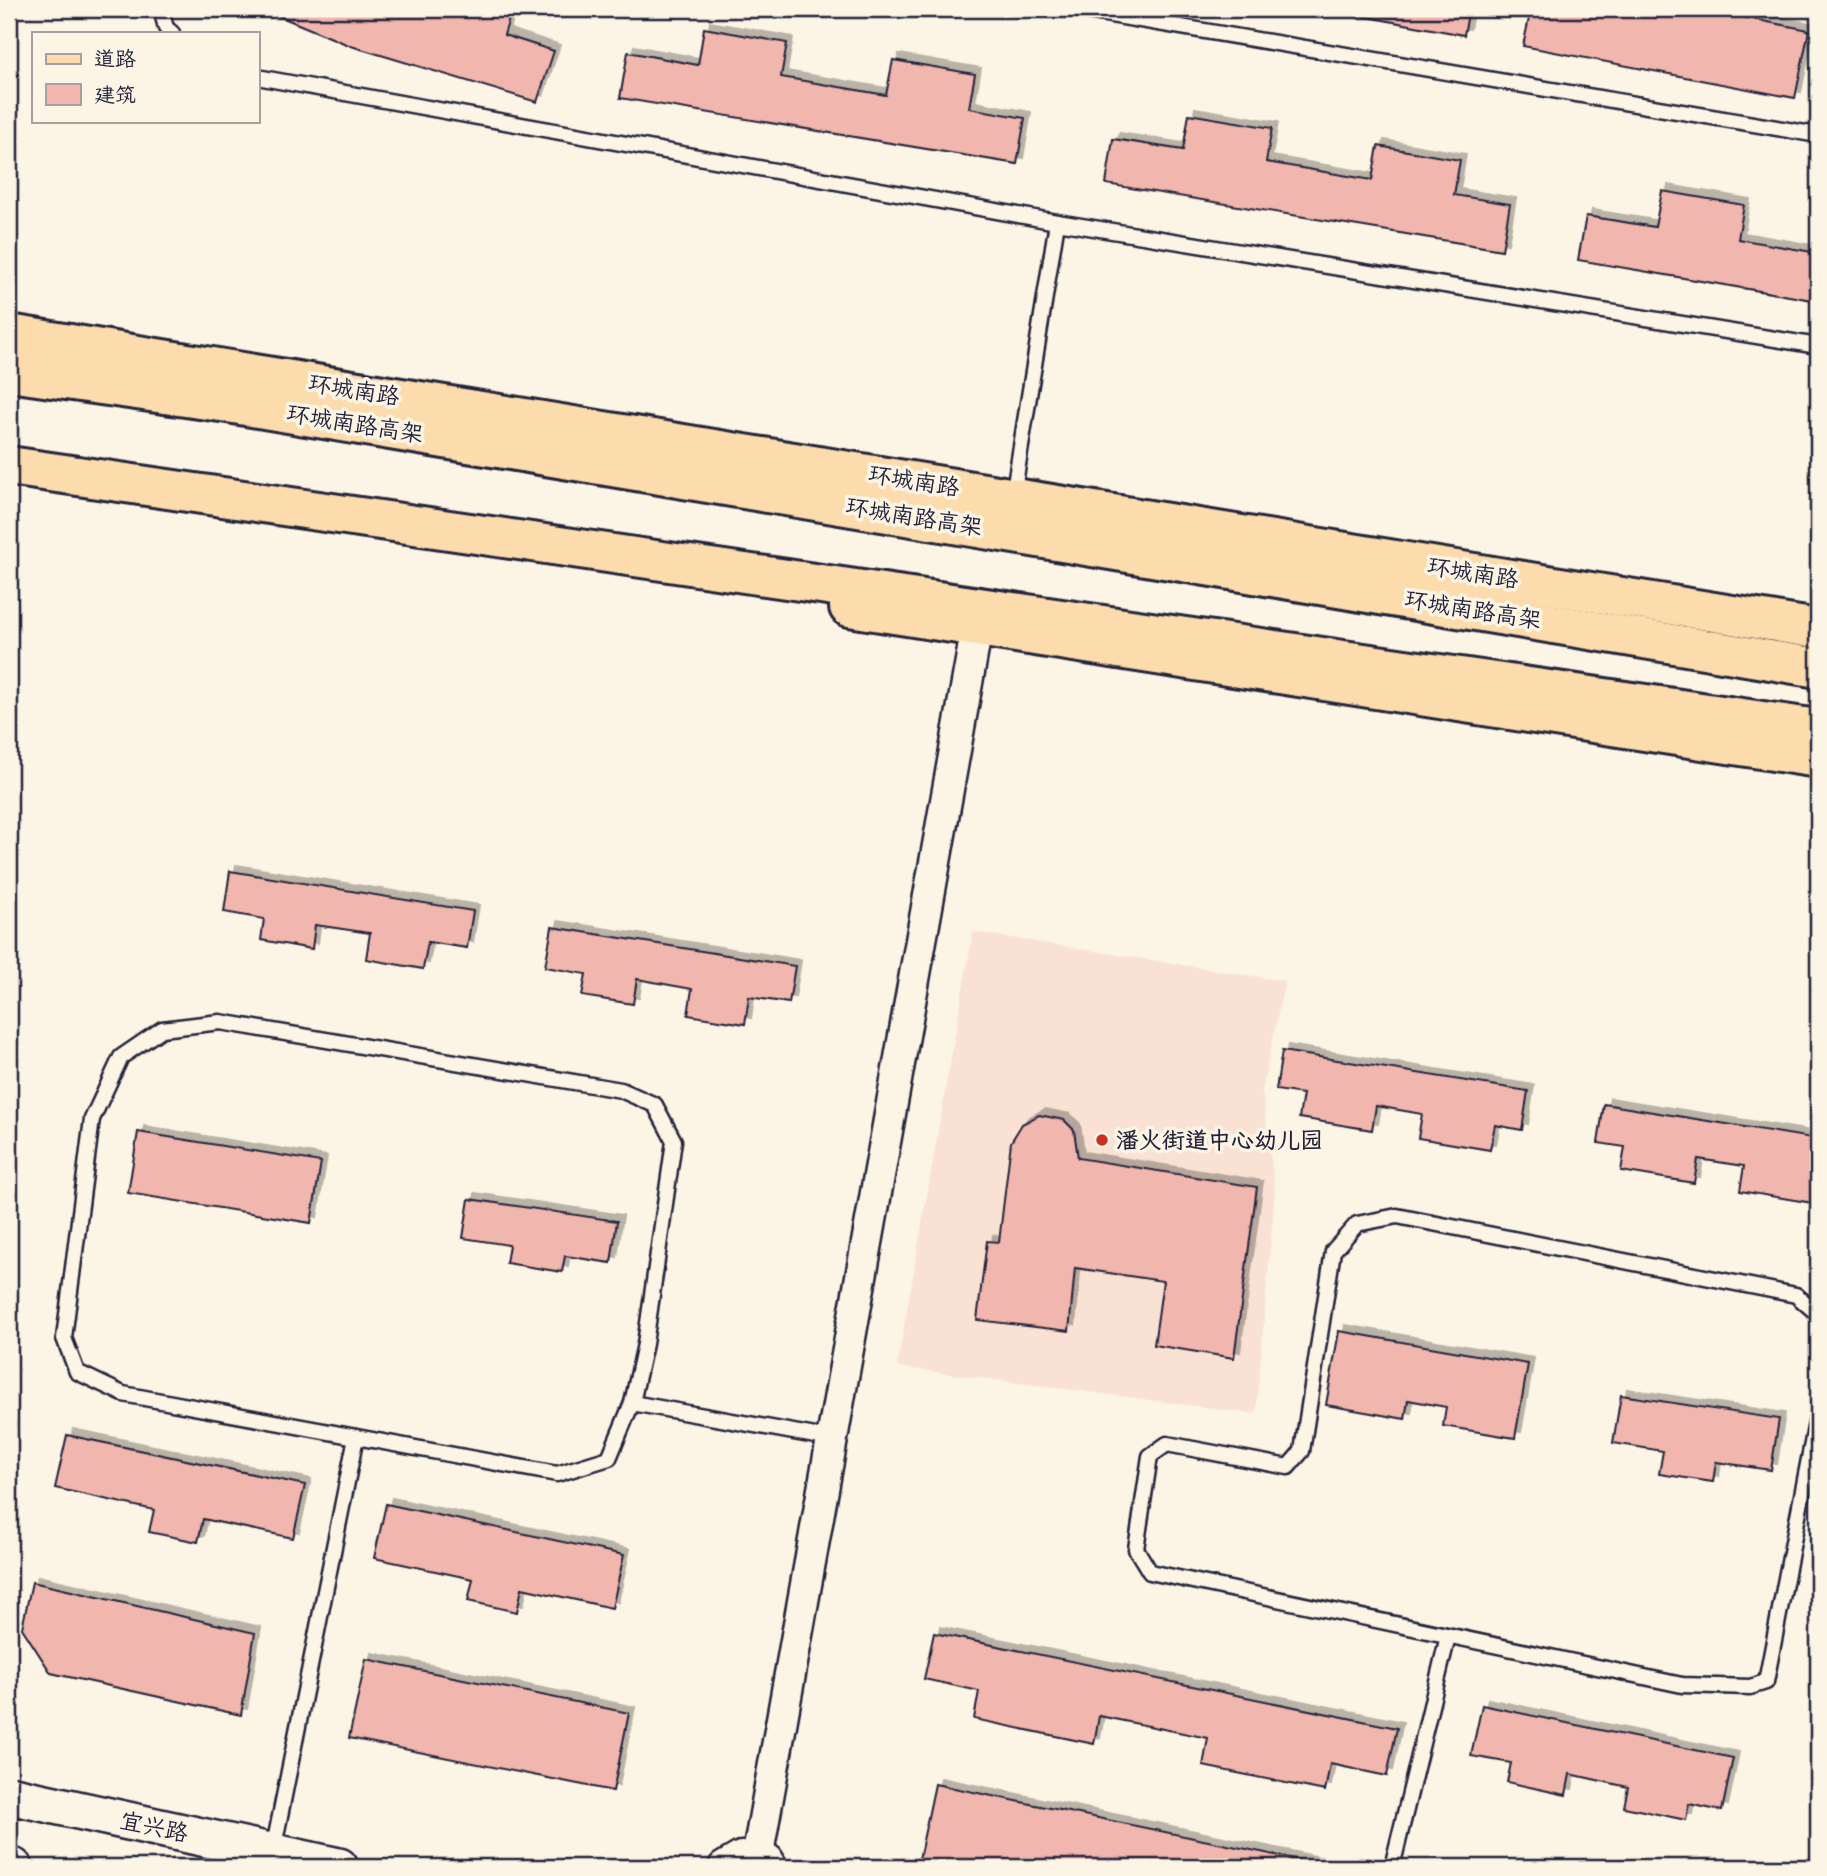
<svg xmlns="http://www.w3.org/2000/svg" width="1827" height="1876" font-family="Sriracha,'LXGW WenKai TC',sans-serif">
  <defs>
    <filter id="shadow"><feDropShadow dx="6" dy="-6" stdDeviation="0" flood-color="#0004"/></filter>
  </defs>
  <rect width="100%" height="100%" fill="#fcf5e5"/>
  <filter id="ink" filterUnits="userSpaceOnUse"><feTurbulence type="fractalNoise" baseFrequency=".0143" numOctaves="2"/><feDisplacementMap in="SourceGraphic" scale="14" xChannelSelector="R" yChannelSelector="G"/><feConvolveMatrix kernelMatrix="1 2 1 2 8 2 1 2 1" color-interpolation-filters="sRGB"/></filter>
  <g filter="url(#ink)">
    <!-- built -->
    <polygon fill="#f9e2d4" points="973,932 1285,981 1262,1090 1275,1191 1256,1414 897,1367"/>
    <!-- building -->
    <g fill="#f1b6ad" stroke="#22223b" stroke-width="2" filter="url(#shadow)">
      <polygon points="262,9 409,9 424,14 426,9 512,9 504,35 554,51 537,102 351,46"/>
      <polygon points="1324,9 1469,9 1464,35"/>
      <polygon points="1531,9 1701,9 1809,30 1795,98 1523,46"/>
      <polygon points="704,28 787,43 781,77 886,95 893,60 975,74 969,108 1025,118 1017,164 620,98 628,52 698,65"/>
      <polygon points="1189,114 1272,128 1266,162 1372,180 1378,146 1460,160 1454,195 1510,204 1502,250 1106,184 1113,139 1183,150"/>
      <polygon points="1662,191 1744,205 1738,239 1818,253 1818,301 1578,260 1586,216 1655,227"/>
      <polygon points="230,871 473,911 467,948 428,942 423,969 366,959 370,933 315,925 312,949 261,940 264,919 224,912"/>
      <polygon points="552,927 795,966 789,1003 749,997 745,1024 688,1015 692,989 637,979 633,1004 582,996 586,974 545,967"/>
      <polygon points="1282,1051 1528,1091 1522,1130 1495,1125 1490,1150 1418,1138 1422,1114 1376,1106 1372,1130 1299,1118 1303,1094 1276,1090"/>
      <polygon points="1604,1104 1818,1139 1818,1179 1813,1203 1740,1191 1744,1166 1698,1159 1694,1183 1621,1171 1625,1147 1598,1143"/>
      <polygon points="1039,1115 1064,1120 1074,1130 1078,1158 1257,1187 1234,1358 1154,1345 1163,1281 1075,1268 1069,1331 977,1320 987,1241 999,1242 1011,1142 1022,1124"/>
      <polygon points="138,1132 321,1162 311,1223 128,1193"/>
      <polygon points="469,1199 617,1221 611,1263 565,1256 562,1272 506,1263 509,1245 463,1238"/>
      <polygon points="1339,1331 1528,1364 1515,1438 1443,1426 1446,1407 1408,1400 1405,1419 1326,1405"/>
      <polygon points="1621,1395 1779,1419 1771,1470 1716,1462 1713,1482 1659,1474 1663,1451 1613,1443"/>
      <polygon points="67,1435 305,1485 293,1538 203,1519 198,1542 149,1532 154,1510 55,1488"/>
      <polygon points="386,1504 624,1555 612,1608 522,1588 517,1612 468,1601 473,1579 374,1558"/>
      <polygon points="32,1582 255,1633 241,1715 51,1673 22,1628"/>
      <polygon points="934,1633 1397,1728 1387,1776 1330,1764 1325,1791 1203,1766 1208,1738 1099,1716 1094,1744 974,1719 979,1691 924,1679"/>
      <polygon points="366,1659 629,1713 613,1791 349,1738"/>
      <polygon points="1482,1705 1733,1758 1722,1811 1689,1804 1686,1820 1624,1807 1628,1787 1570,1774 1566,1795 1507,1782 1511,1763 1471,1756"/>
      <polygon points="935,1784 1333,1867 934,1867 918,1864"/>
    </g>
    <g fill="none" stroke-linecap="round" stroke-linejoin="round">
      <!-- service casing -->
      <g stroke="#22223b" stroke-width="19">
        <g id="service">
          <polyline points="161,9 166,28 172,33"/>
          <polyline points="1075,9 1818,135"/>
          <polyline points="257,77 1057,222 1818,346"/>
          <polyline points="1013,496 1057,222"/>
          <polygon points="220,1022 621,1090 655,1105 674,1141 645,1344 632,1403 609,1458 557,1474 123,1394 77,1372 64,1338 92,1119 121,1057 162,1029"/>
          <polyline points="1818,1314 1796,1295 1397,1216 1357,1224 1333,1251 1302,1451 1288,1467 1167,1444 1150,1456 1136,1549 1150,1572 1682,1685 1750,1687 1766,1682 1818,1412"/>
          <polyline points="632,1403 832,1439"/>
          <polyline points="273,1851 356,1437"/>
          <polyline points="1392,1867 1448,1636"/>
        </g>
      </g>
      <!-- minor casing -->
      <g stroke="#22223b" stroke-width="35">
        <g id="minor">
          <polyline points="757,1859 977,627"/>
          <polyline points="724,1867 741,1857 768,1860 772,1867"/>
        </g>
      </g>
      <!-- tertiary casing -->
      <g stroke="#22223b" stroke-width="42">
        <g id="tertiary">
          <polyline points="9,1795 339,1867"/>
          <polyline points="9,1866 13,1867"/>
        </g>
      </g>
      <!-- primary casing -->
      <g stroke="#22223b" stroke-width="44">
        <g id="primary">
          <polyline points="9,334 1818,629"/>
          <polyline points="849,607 1818,758"/>
        </g>
      </g>
      <!-- trunk casing -->
      <g stroke="#22223b" stroke-width="44">
        <g id="trunk">
          <polyline points="9,372 228,403 1818,668"/>
          <polyline points="9,466 1818,729"/>
        </g>
      </g>
      <!-- service -->
      <use href="#service" stroke="#fcf5e5" stroke-width="14"/>
      <!-- minor -->
      <use href="#minor" stroke="#fcf5e5" stroke-width="30"/>
      <!-- tertiary -->
      <use href="#tertiary" stroke="#fcf5e5" stroke-width="37"/>
      <!-- primary -->
      <use href="#primary" stroke="#fcdcac" stroke-width="38"/>
      <!-- trunk -->
      <use href="#trunk" stroke="#fcdcac" stroke-width="38"/>
    </g>
  </g>
  <!-- markers -->
  <circle fill="#c8321e" stroke="#fcf5e5" stroke-width="2.5" cx="1102" cy="1140" r="7"/>
  <g text-anchor="middle" dominant-baseline="central" stroke-width="7" stroke-linejoin="round" paint-order="stroke">
    <!-- street labels -->
    <g font-size="23" fill="#22223b" stroke="#fcf5e5">
      <text transform="translate(354 390) rotate(9)">环城南路</text>
      <text transform="translate(355 424) rotate(9)">环城南路高架</text>
      <text transform="translate(914 481) rotate(9)">环城南路</text>
      <text transform="translate(914 517) rotate(9)">环城南路高架</text>
      <text transform="translate(1473 573) rotate(9)">环城南路</text>
      <text transform="translate(1473 610) rotate(9)">环城南路高架</text>
      <text transform="translate(154 1827) rotate(12)">宜兴路</text>
    </g>
    <!-- poi labels -->
    <g font-size="23" font-weight="bold" fill="#22223b" stroke="#fcf5e5" text-anchor="start">
      <text x="1116" y="1140">潘火街道中心幼儿园</text>
    </g>
  </g>
  <!-- margin -->
  <rect width="1827" height="1876" fill="none" stroke="#fcf5e5" stroke-width="35"/>
  <rect x="18" y="18" width="1792" height="1841" fill="none" stroke="#22223b" stroke-width="2.5" filter="url(#ink)"/>
  <!-- legend -->
  <rect x="32" y="32" width="228" height="91" fill="#fcf5e5" stroke="#a5a1a1" stroke-width="2"/>
  <rect x="46" y="54" width="35" height="10" fill="#fcdcac" stroke="#a5a1a1" stroke-width="2"/>
  <text x="94" y="66" font-size="21" fill="#22223b">道路</text>
  <rect x="46" y="84" width="35" height="21" fill="#f1b6ad" stroke="#a5a1a1" stroke-width="2"/>
  <text x="94" y="102" font-size="21" fill="#22223b">建筑</text>
</svg>
